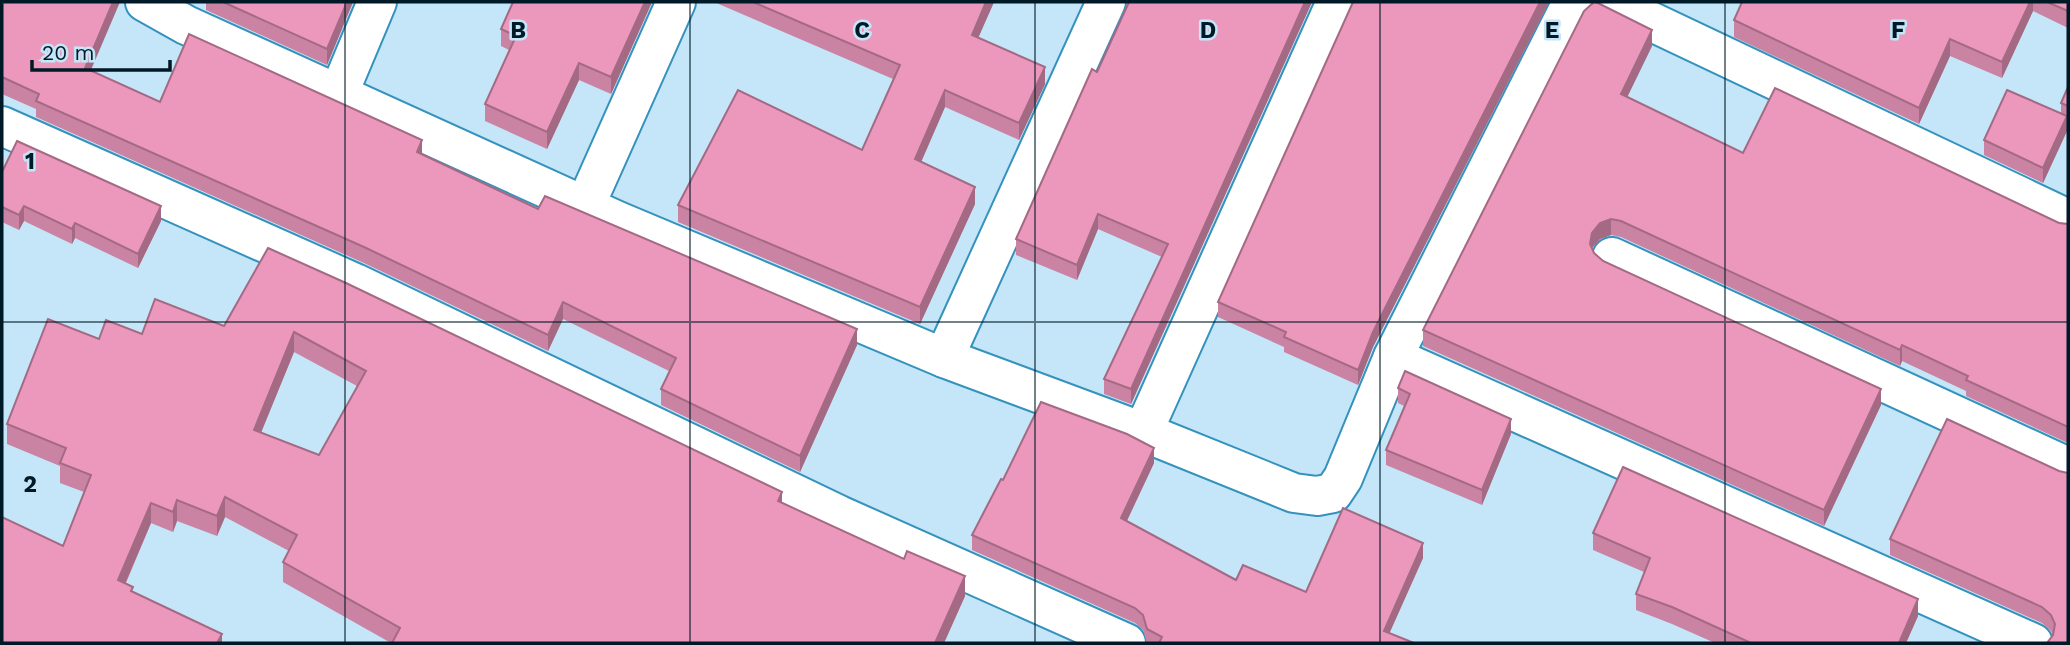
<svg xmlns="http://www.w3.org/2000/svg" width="2070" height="645" font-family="'Work Sans',sans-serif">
  <rect width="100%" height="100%" fill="#c5e6f8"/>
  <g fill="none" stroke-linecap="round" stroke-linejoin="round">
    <!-- minor casing -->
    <g stroke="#3492bd" stroke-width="42">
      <g id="minor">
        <polyline points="145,2 186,25 618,221 944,358 1143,432 1294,493 1317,496 1333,493 1343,478 1393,357 1566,14 1579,2"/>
        <polyline points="1610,2 2068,219"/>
        <polyline points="338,95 377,2"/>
        <polyline points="2,126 355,283 839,515 1126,643"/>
        <polyline points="585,206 676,2"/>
        <polyline points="1612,257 2068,467"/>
        <polyline points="1393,357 2033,643"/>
        <polyline points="944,358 1106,2"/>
        <polyline points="1143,432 1336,2"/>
      </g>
    </g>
    <!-- minor -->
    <use href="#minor" stroke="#fff" stroke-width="38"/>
  </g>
  <!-- wall -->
  <g fill="#ca83a2" fill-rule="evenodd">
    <polygon points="2,2 90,70 160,102 422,154 538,209 857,345 800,472 661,405 661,389 669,371 563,319 548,351 364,263 36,117 36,109 2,94"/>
    <polygon points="206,2 353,2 327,65 206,10"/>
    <polygon points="513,2 652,2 611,94 579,80 547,149 485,121 485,104 509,50 501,46 501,29"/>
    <polygon points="714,2 994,2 978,38 1045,84 1019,140 945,107 921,162 975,204 920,324 678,222 678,205 862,150 893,79"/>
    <polygon points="1312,2 1131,404 1104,394 1104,379 1162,257 1098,229 1077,280 1016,255 1016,239 1097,72"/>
    <polygon points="1353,2 1549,2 1373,347 1358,385 1284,352 1284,347 1218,317 1218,302"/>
    <polygon points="1742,2 2068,2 2068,28 2033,11 2002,78 1950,56 1919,124 1734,37 1734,20"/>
    <polygon points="1652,46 1627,97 1743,153 2068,224 2068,443 1966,396 1966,391 1902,361 1900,366 1621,237 1611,235 1600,239 1592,248 1594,253 1603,261 1881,405 1824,526 1423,346 1423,330"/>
    <polygon points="2068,87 2068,122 2067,121 2067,131 2043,183 1984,155 1984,140 2061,114 2061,103"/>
    <polygon points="2,172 161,221 138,268 75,238 72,244 24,221 19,230 2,222"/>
    <path d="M268 248 782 503 965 596 944 643H391L283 582V562L289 551 225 517 217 536 177 521 173 532 151 523 126 583 133 592 222 643H2L63 546 84 492 60 483V466L7 444V424L99 339 224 326ZM294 352 357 386 319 455 261 432Z"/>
    <polygon points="1398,388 1511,434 1482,505 1386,465 1386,450 1404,406 1398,403"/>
    <polygon points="1154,463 1127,521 1236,580 1306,592 1423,558 1389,634 1414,643 1147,643 1143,630 1135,623 972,550 972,535 1003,480"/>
    <polygon points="2059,471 2068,643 2053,636 2051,631 2042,623 1890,555 1890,539"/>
    <polygon points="1593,533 1918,616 1906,643 1715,643 1672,624 1636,610 1636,594 1644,572 1593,550"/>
  </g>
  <!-- shaded-wall -->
  <g fill="#a46a84">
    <polygon points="113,2 120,2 85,84 85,68"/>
    <polygon points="347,2 353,2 327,65 327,49"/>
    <polygon points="645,2 652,2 611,94 611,77"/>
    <polygon points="986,2 994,2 972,52 972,35"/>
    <polygon points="1305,2 1312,2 1131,404 1131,389"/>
    <polygon points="1540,2 1549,2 1373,347 1358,385 1358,370 1373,332"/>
    <polygon points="2030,2 2033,2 2033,11 2002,78 2002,62"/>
    <polygon points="1652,30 1652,46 1621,110 1621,94"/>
    <polygon points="1950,39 1950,56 1919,124 1919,108"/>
    <polygon points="579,63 579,80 547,149 547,132"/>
    <polygon points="1045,67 1045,84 1019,140 1019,123"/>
    <polygon points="945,90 945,107 915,176 915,159"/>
    <polygon points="2067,116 2067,131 2043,183 2043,168"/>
    <polygon points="422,140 422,156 417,152"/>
    <polygon points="975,187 975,204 920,324 920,307"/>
    <polygon points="24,206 24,221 19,230 19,215"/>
    <polygon points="161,206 161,221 138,268 138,254"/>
    <polygon points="1098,214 1098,229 1077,280 1077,265"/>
    <polygon points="1611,219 1611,235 1600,239 1592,248 1590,244 1592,233 1600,223"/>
    <polygon points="75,223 75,238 72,244 72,229"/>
    <polygon points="563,302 563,319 548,351 548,335"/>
    <polygon points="857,329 857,345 800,472 800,456"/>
    <polygon points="294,332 294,352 254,450 254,430"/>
    <polygon points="1902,345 1902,361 1900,366 1900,350"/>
    <polygon points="1881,389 1881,405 1824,526 1824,510"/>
    <polygon points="1511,419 1511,434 1482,505 1482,490"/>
    <polygon points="1154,448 1154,463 1121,533 1121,518"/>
    <polygon points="782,492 782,512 778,501"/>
    <polygon points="225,497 225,517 217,536 217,516"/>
    <polygon points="177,500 177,521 173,532 173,512"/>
    <polygon points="151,503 151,523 118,600 118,580"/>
    <polygon points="1423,543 1423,558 1385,643 1384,631"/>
    <polygon points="965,576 965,596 944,643 935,643"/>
    <polygon points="1918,599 1918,616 1906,643 1899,643"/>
    <polygon points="222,634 222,643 217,643"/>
  </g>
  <!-- building -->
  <g fill="#eb98bc" stroke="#a46a84" stroke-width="2" fill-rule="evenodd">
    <polygon points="2,2 113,2 85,68 160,102 189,34 422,140 417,152 538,209 545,196 857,329 800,456 661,389 676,358 563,302 548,335 364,247 36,101 39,94 2,77"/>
    <polygon points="223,2 347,2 327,49"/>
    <polygon points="513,2 645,2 611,77 579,63 547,132 485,104 516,36 501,29"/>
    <polygon points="753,2 986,2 972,35 1045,67 1019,123 945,90 915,159 975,187 920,307 678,205 738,90 862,150 900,65"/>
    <polygon points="1129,2 1305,2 1131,389 1104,379 1168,244 1098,214 1077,265 1016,239 1092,69 1097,72"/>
    <polygon points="1353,2 1540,2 1373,332 1358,370 1284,337 1286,332 1218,302"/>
    <polygon points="1594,2 1596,2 1652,30 1621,94 1743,153 1775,88 2059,223 2068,224 2068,427 1966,380 1968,376 1902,345 1900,350 1621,221 1611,219 1600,223 1592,233 1590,244 1594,253 1603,261 1881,389 1824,510 1423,330 1584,11"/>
    <polygon points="1742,2 2030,2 2002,62 1950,39 1919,108 1734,20"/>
    <polygon points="2047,2 2068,2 2068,11"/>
    <polygon points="2068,87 2068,106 2061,103"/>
    <polygon points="2007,90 2067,116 2043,168 1984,140"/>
    <polygon points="17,141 161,206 138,254 75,223 72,229 24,206 19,215 2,207 2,172"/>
    <path d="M268 248 346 283 782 492 778 501 904 559 907 551 965 576 935 643H392L400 628 283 562 297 535 225 497 217 516 177 500 173 512 151 503 118 580 133 587 131 591 222 634 217 643H2V517L63 546 91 475 60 463 66 448 7 424 48 319 99 339 106 320 142 334 155 299 224 326ZM294 332 366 371 319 455 254 430Z"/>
    <polygon points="1405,371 1511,419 1482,490 1386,450 1410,394 1398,388"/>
    <polygon points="1041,402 1127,434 1154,448 1121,518 1236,580 1243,565 1306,592 1343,508 1423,543 1384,631 1414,643 1159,643 1162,637 1147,629 1143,615 1135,608 972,535 1001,479 1003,480"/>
    <polygon points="1947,419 2059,471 2068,473 2068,643 2047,643 2053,635 2055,624 2051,615 2042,607 1890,539"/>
    <polygon points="1623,467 1918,599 1899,643 1751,643 1672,607 1636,594 1650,558 1593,533"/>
  </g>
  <!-- grid -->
  <path fill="none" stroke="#001926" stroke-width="2" stroke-opacity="0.55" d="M345 2V643M690 2V643M1035 2V643M1380 2V643M1725 2V643M2 322H2068"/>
  <g font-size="23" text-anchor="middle" font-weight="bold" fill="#001926" stroke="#c5e6f8" stroke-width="5" stroke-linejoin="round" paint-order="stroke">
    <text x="518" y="38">B</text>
    <text x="862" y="38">C</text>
    <text x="1208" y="38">D</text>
    <text x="1552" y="38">E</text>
    <text x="1898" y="38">F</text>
    <text x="30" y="169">1</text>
    <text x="30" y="492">2</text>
  </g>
  <!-- border -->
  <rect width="2070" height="645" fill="none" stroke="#001926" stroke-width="7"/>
  <!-- scale -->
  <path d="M32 60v10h138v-10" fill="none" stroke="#001926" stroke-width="3.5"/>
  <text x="42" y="60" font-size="21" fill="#001926" stroke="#c5e6f8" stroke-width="5" paint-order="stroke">20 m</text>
</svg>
